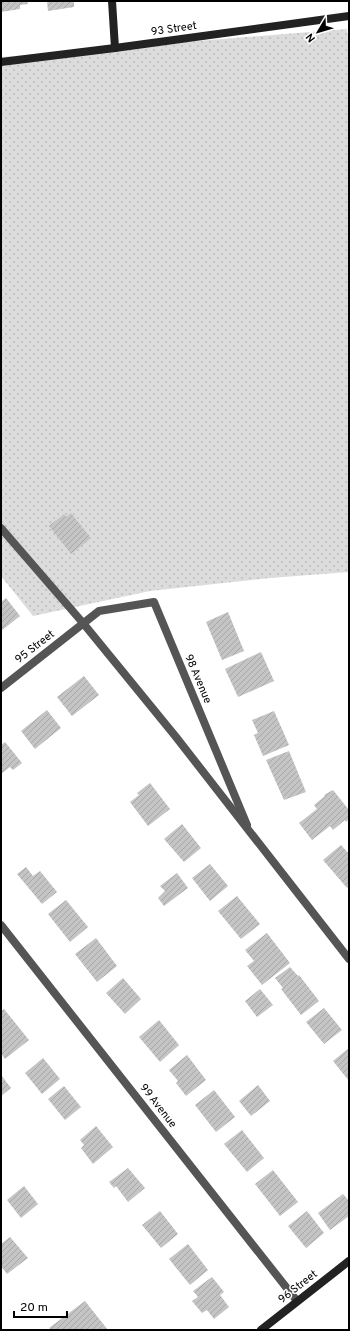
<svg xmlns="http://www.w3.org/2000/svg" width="350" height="1331" font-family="Overpass,sans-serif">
  <defs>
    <pattern id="park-dots" width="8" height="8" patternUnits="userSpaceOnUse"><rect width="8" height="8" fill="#dcdcdc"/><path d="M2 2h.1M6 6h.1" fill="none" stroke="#bbb" stroke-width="1.8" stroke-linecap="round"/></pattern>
    <pattern id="building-hatch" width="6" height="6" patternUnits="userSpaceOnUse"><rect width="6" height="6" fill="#c4c4c4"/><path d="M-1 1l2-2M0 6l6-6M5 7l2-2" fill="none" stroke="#a7a7a7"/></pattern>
  </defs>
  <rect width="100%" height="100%" fill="#fff"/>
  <!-- park -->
  <polygon fill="url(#park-dots)" points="347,29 349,43 349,572 270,578 150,591 33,616 1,576 1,57"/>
  <!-- building -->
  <g fill="url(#building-hatch)">
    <polygon points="1,1 27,1 28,4 20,5 20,9 1,12"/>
    <polygon points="47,1 74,1 74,7 48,11"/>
    <polygon points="71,513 91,538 71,554 49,526 64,514 66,517"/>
    <polygon points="6,598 20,616 1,631 1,602"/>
    <polygon points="228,612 244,651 222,660 206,622"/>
    <polygon points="261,652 274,681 238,697 225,669"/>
    <polygon points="84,676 99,695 72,716 57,697"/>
    <polygon points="47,710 61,728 35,749 21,731"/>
    <polygon points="274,711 289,745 263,756 254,735 258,733 252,720"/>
    <polygon points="5,742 22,763 13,770 10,767 1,774 1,745"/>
    <polygon points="289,751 306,792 284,800 266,760"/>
    <polygon points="150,783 170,809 148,826 130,802 139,795 137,793"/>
    <polygon points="333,790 349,810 349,817 348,818 349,819 346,822 345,820 333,830 330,826 312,840 299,823 317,809 314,805 325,796 324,795"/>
    <polygon points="182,824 201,848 184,862 164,839"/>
    <polygon points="341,845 349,854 349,886 347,888 323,860"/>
    <polygon points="210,864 228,886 210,901 192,878"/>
    <polygon points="26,867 33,876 40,871 57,892 42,904 17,874"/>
    <polygon points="177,873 188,888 164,906 158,898 165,891 160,886"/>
    <polygon points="237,896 260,924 241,939 218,911"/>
    <polygon points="66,900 88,927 70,942 48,914"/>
    <polygon points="267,933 290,963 262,985 247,966 254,961 245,950"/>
    <polygon points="96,938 117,966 97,982 75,954"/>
    <polygon points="290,967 298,976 299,975 319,1001 301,1015 281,989 283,988 275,978"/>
    <polygon points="123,978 141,999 125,1014 106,993"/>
    <polygon points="260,989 273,1005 257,1017 245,1001"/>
    <polygon points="324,1008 342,1030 324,1044 306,1022"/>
    <polygon points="4,1009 29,1040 5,1059 1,1053 1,1011"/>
    <polygon points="159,1020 179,1045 160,1062 139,1037"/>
    <polygon points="349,1048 349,1081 333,1061"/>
    <polygon points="187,1055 206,1080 186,1096 176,1083 178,1081 169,1070"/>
    <polygon points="43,1058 60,1079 42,1094 25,1073"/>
    <polygon points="1,1075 11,1088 1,1096"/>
    <polygon points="258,1085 270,1101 251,1116 239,1101"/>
    <polygon points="64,1086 81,1107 65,1120 48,1099"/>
    <polygon points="214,1090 235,1117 216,1132 195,1105"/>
    <polygon points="96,1126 113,1147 93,1164 81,1148 84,1145 80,1140"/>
    <polygon points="242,1130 264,1158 247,1172 224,1144"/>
    <polygon points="128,1168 145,1188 128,1202 116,1186 114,1188 109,1182"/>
    <polygon points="273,1170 298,1202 280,1216 255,1184"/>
    <polygon points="24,1186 38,1204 21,1218 7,1200"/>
    <polygon points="343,1194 349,1201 349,1216 330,1230 318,1213"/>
    <polygon points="160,1211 178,1234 161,1248 142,1225"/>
    <polygon points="307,1211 324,1233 306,1248 288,1226"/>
    <polygon points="10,1237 28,1258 7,1274 1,1266 1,1244"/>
    <polygon points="188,1244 208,1270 190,1285 169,1259"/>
    <polygon points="212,1277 224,1292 220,1295 229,1307 214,1319 207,1310 202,1313 192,1301 198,1297 193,1291"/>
    <polygon points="85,1301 108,1330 51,1330 49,1328"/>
  </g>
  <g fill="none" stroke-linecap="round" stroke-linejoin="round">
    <!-- street -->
    <g stroke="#555" stroke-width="8">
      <polyline points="1,528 83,623 176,737 349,959"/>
      <polyline points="1,688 99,611 154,602 247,825"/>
      <polyline points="1,925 297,1301"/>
    </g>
    <!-- secondary -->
    <g stroke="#222" stroke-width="8">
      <polyline points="112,1 115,48"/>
      <polyline points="1,62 115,48 349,16"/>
      <polyline points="261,1330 349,1261"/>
    </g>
  </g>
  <g text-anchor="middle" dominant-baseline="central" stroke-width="3" stroke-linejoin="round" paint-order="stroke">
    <!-- street labels -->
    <g font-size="11" fill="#000" stroke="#fff">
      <text transform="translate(174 29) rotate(-8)">93 Street</text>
      <text transform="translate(35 647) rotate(-38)">95 Street</text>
      <text transform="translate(198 679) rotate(67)">98 Avenue</text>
      <text transform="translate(158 1106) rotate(52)">99 Avenue</text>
      <text transform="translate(298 1287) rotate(-38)">96 Street</text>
    </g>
  </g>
  <!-- border -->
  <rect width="350" height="1331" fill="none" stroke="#000000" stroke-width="4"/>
  <!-- north arrow -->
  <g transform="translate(318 32) rotate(232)" stroke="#ffffff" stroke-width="3" paint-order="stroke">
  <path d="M0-3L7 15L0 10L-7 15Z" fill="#000000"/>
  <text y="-6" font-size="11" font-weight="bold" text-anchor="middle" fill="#000000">N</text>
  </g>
  <!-- scale -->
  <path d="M14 1311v6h53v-6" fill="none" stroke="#000000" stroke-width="2"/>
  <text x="20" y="1311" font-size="12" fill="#000000" stroke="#ffffff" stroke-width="3" paint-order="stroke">20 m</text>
</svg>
